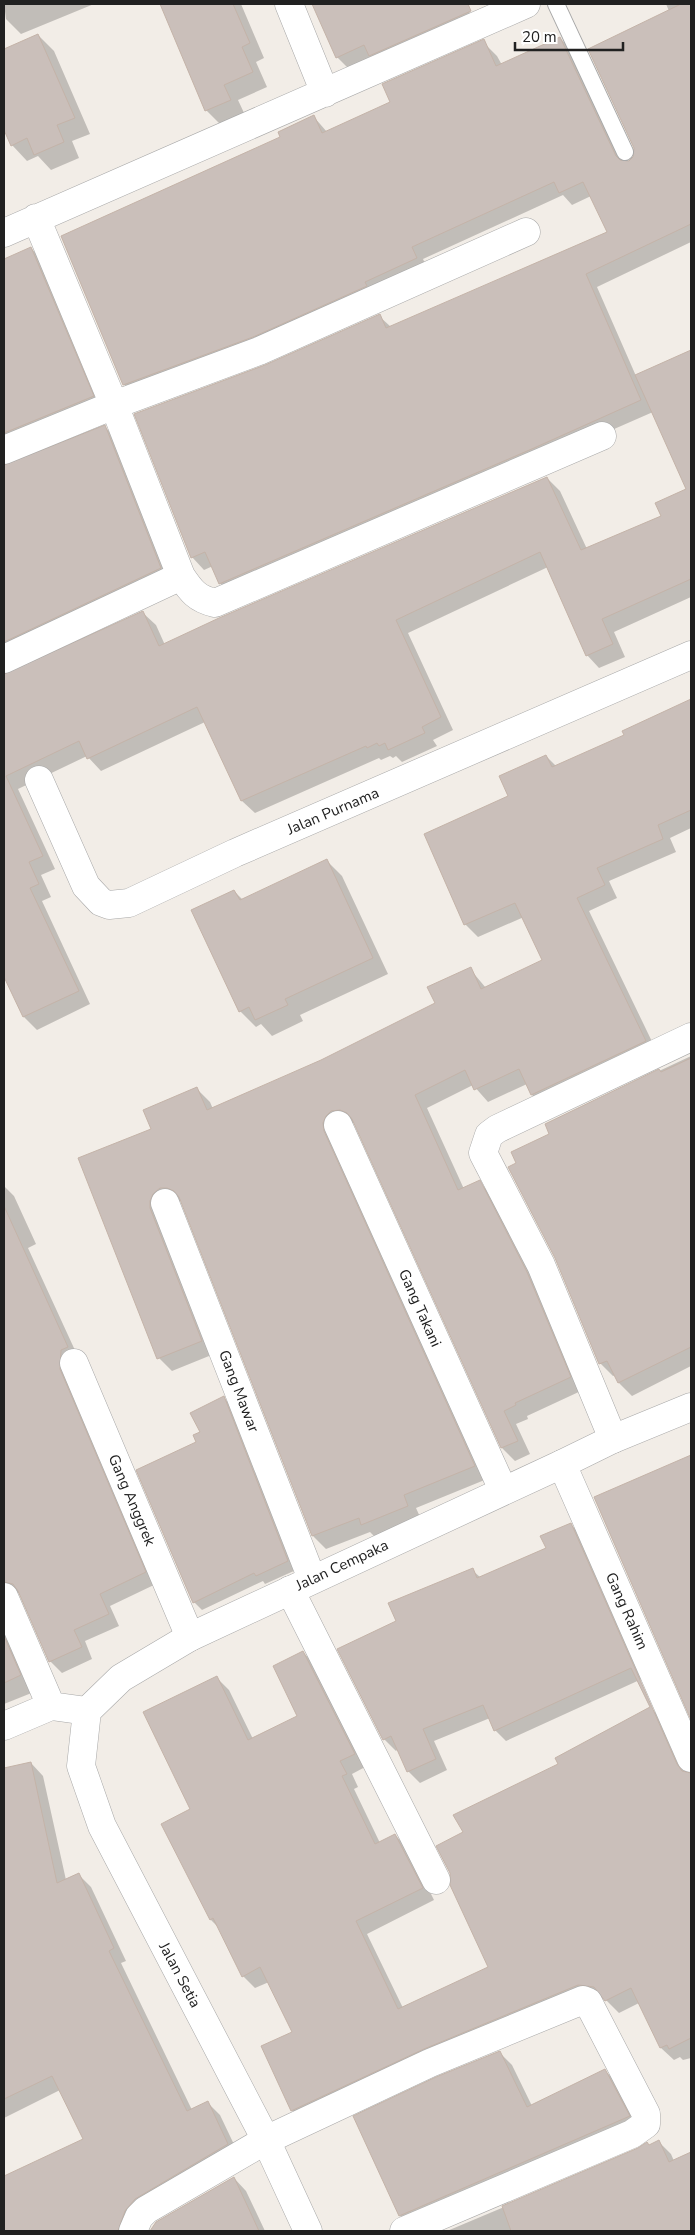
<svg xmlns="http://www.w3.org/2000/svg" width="695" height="2235" font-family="'Nunito Sans',sans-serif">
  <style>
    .shadow { fill: #0003 }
    .building { fill: #cabfba; stroke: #c4b3a8 }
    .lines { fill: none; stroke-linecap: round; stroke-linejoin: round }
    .service-casing { stroke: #a8a8a8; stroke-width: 18 }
    .minor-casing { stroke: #a8a8a8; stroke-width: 29 }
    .tertiary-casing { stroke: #a8a8a8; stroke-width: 29 }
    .service { stroke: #fff; stroke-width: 16 }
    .minor { stroke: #fff; stroke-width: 28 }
    .tertiary { stroke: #fff; stroke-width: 28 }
    .labels { text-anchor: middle; stroke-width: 5; stroke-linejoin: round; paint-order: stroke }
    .street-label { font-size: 15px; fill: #212121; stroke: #fff }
  </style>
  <rect width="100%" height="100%" fill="#f2ede7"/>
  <path class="shadow" d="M4,4h90l-73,30 -15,-15z
    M162,4h79l23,54 -8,4 11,25 -29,13 7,15 -24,10 -15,-15z
    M314,4h152l11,25 -125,43 -15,-15z
    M666,4h25v238l-94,45 39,89 55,-25v246l-77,35 11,25 -26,11 -12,-13 -39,-88 -140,66 45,97 -20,10 4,6 -35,16 -6,-6 -3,2 -3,-2 -9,4 -2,-2 -124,55 -13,-12 -37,-79 -104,49 -14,-15 -69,33 37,80 -14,6 10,22 -9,4 48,103 -53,26 -13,-13 -20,-42v-299l7,-2 132,-61 13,12 9,20 382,-167 13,13 27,58 75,-33 26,-26 -35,-78 -420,184 -13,-13 -7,-17 -9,4 -12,-13 74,-191 113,-50 12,11 217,-95 -17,-36 -19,9 -9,-10 -140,64 5,11 -292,127 -12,-13 158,-246 32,-21 13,15 64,-29 94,-59 12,12 5,9 58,-27 12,12 52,112h5l6,-4 34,-147z
    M38,35l16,16 36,83 -18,7 7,17 -28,12 -13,-14 -11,5 -15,-16 -8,-18v-77z
    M31,248l12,13 62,148 -101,45v-194z
    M105,427l13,13 55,141 -169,82v-197z
    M690,701l1,127 -21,10 6,14 -67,29 8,17 -28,13 69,143 -113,54 -13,-13 -5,-11 -39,18 -15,-17 -46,23 37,81 15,-7 13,13 47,91 44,104 -56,26 1,3 -12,5 14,30 -15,7 -13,-13 -146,-325 -12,1 143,355 -71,29 5,11 -46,18 -5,-5 -44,17 -13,-13 -131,-335h-10l42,153 -42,17 -13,-13 -79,-199 73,-29 44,-41 13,13 3,7 108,-48 115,-57 34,-35 16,19 58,-28 -20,-43 -46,20 -13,-13 -40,-89 85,-38 36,-41 10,10 70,-30z
    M326,860l16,16 46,98 -88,41 3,6 -31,15 -11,-12 -5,3 -16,-16 -6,-120 9,9z
    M691,1056v310l-59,30 -13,-13 -3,-8 -3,1 -13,-13 -82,-199 33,-30 -5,-10z
    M4,1186l10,10 22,48 -8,4 51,111 77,225 -46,22 9,20 -34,15 7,18 -30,14 -12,-12 -31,-68 -10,1 -5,5z
    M224,1398l8,8 64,164 -31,14 -2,-3 -61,29 -8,-8 4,-160 3,-10z
    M691,1456v205l-23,-48 -73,-115z
    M570,1524l12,11 62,143 -138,63 -11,-11 -5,-12 -56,23 13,29 -27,13 -12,-12 -10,-22 -2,2 -12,-12 14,-118 74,-51 8,7 67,-29z
    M4,1623l30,69 -30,12z
    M303,1652l12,13 52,101 -15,8 6,13 -4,2 26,54 15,-8 13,13 26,52 -67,34 36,74 86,-40 -25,-135 96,-69 91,-56 13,13 27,60v9l-21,9 21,44v215l-8,2 -3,-3 -6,3 -13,-12 -22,-45 -20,10 -14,-14 -14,-2 -287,126 -12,-13 2,-77 -25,-51 -14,6 -12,-12 -23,-47 -9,-9 -48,-96 29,-14 25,-132 12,12 24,49 46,-22z
    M31,1763l12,13 23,104 12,-6 13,13 35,74 -5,2 71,147 15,-8 13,13 20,42 -107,74h-129v-54l80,-37 -24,-50 -56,28v-349z
    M500,2053l12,12 20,41 73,-35 13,12 23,46 -229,99 -12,-12z
    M659,2142l12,12 3,7 17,-7v77h-244z
    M234,2178l12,13 19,40h-114l6,-8z"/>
  <path class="building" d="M160,4h73l17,39 -8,4 11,25 -29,13 7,15 -26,11z
    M312,4h156l3,7 -102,45 -5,-11 -28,13z
    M681,4h10v220l-105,50 55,126 -107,48 -315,136 -14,-32 -14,6 -57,-144 131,-49 115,-51 6,14 221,-96 -24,-50 -24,11 -5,-11 -142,65 5,11 -52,24 2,4 -114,51 -130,48 -62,-149 219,-99 -2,-5 36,-17 8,18 68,-31 -8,-18 102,-45 12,27 64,-29 56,119 4,4 9,1 4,-4 1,-9 -46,-99z
    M38,34l37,84 -18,7 7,17 -30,13 -7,-17 -16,8 -7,-16v-81z
    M31,247l63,149 -90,37v-174z
    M691,350v229l-89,40 11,25 -27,12 -46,-104 -144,68 45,97 -19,10 3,6 -37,17 -3,-7 -6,3 -2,-3 -10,5 -1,-2 -125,55 -44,-94 -110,52 -8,-18 -73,35 37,80 -14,6 10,22 -9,4 49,103 -56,26 -19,-40v-303l139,-63 16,35 60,-28 328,-141 34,73 80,-34 -6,-13 31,-14 -51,-114z
    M105,425l56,143 -157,74v-177z
    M691,699v111l-33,15 5,14 -66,29 8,17 -28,13 69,143 -115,54 -12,-26 -45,21 -9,-20 -50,25 43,95 22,-10 47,92 44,105 -56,26 1,2 -12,6 14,30 -17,7 -149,-329 -5,-6 -7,-3 -9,1 -5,5 -3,7 1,8 151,335 -71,29 4,11 -47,19 -2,-7 -47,18 -133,-339 -5,-6 -7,-3h-7l-7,6 -3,7v7l52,133 -45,18 -79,-201 73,-29 -8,-19 54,-23 10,23 114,-50 114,-57 -8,-16 44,-20 10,22 61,-29 -27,-57 -51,22 -40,-91 84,-38 -9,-20 47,-21 6,12 72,-32 -2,-4z
    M327,859l46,99 -88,41 3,6 -33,15 -6,-13 -10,5 -48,-102 43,-20 6,10z
    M691,1058v289l-73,36 -11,-22 -8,3 -44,-106 -47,-91 8,-4 -5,-11 38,-18 -4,-10 114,-55 2,3z
    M4,1206l64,141 -7,3 -1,19 86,203 -46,22 9,20 -35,16 8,17 -33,15 -31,-71 -5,-7 -9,-2z
    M224,1396l64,165 -32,15 -2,-3 -61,30 -57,-133 60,-28 -3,-7 7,-3 -10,-19z
    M691,1455v265l-97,-223z
    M571,1523l106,241 5,7 9,2v265l-22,11 -2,-4 -7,3 -29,-60 -26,13 -11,-14 -16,-2 -154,64 -133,62 -30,-65 31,-14 -32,-65 -18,10 -29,-59 -3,2 -49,-96 29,-15 -47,-97 74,-36 31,64 49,-24 -24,-50 30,-15 52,103 -15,7 7,13 -5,2 33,68 20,-10 28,54 -67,33 42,88 90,-42 -38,-82v-12l-14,-27 27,-14 -10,-17 105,-51 -3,-6 95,-51 -19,-39 -137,63 -11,-26 -60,24 13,30 -29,13 -16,-36 -8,4 -46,-91 59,-28 -8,-18 85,-35 4,10 69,-30 -6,-12z
    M4,1636l17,39 -17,8z
    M31,1762l26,121 22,-10 35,75 -5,3 78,160 21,-10 20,43 -93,55 -10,12 -7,20h-114v-55l79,-37 -31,-63 -48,23v-331z
    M500,2051l27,56 78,-38 25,47 -231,100 -46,-100 83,-39z
    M659,2140l10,22 22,-10v79h-180l-9,-25 136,-58 9,-6 2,3z
    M234,2177l25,54h-109l6,-9z"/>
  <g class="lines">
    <defs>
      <path id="service" d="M556,4l69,148"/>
      <path id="minor" d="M289,4l36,89
        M36,218l78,187 67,171c10,15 16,23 34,27l387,-167
        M4,233l522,-229
        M4,450l110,-45 145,-54 267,-119
        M4,659l177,-83
        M39,780l47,106 15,16 8,3 20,-2 106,-50 456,-198
        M338,1125l165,365
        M165,1203l147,376
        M74,1363l116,274
        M613,1439l-72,-174 -58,-112 6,-18 8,-6 194,-92
        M562,1464l129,294
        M290,1590l146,290
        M4,1597l47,109
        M4,1726l47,-20 36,5
        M133,2231l6,-14 7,-7 120,-70 164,-77 153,-63 5,2 58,112v10l-14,10 -228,97"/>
      <path id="tertiary" d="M308,2231l-42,-91 -164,-314 -21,-60 6,-55 34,-33 69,-41 372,-173 51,-25 78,-32"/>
    </defs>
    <use href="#service" class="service-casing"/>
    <use href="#minor" class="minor-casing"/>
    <use href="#tertiary" class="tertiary-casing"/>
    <use href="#service" class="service"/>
    <use href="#minor" class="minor"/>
    <use href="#tertiary" class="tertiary"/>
  </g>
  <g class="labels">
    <g class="street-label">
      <text transform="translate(333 811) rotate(-23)" y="5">Jalan Purnama</text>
      <text transform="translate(420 1308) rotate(66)" y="5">Gang Takani</text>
      <text transform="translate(239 1391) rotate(69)" y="5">Gang Mawar</text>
      <text transform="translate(132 1500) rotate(67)" y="5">Gang Anggrek</text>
      <text transform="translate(342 1565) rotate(-25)" y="5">Jalan Cempaka</text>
      <text transform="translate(627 1611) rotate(66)" y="5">Gang Rahim</text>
      <text transform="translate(180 1975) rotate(62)" y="5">Jalan Setia</text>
    </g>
  </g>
  <rect width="695" height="2235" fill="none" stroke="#212121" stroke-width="10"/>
  <path d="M515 42v8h108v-8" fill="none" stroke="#212121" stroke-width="2.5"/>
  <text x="522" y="42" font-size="15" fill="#212121" stroke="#ffffff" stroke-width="4" paint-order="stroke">20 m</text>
</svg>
